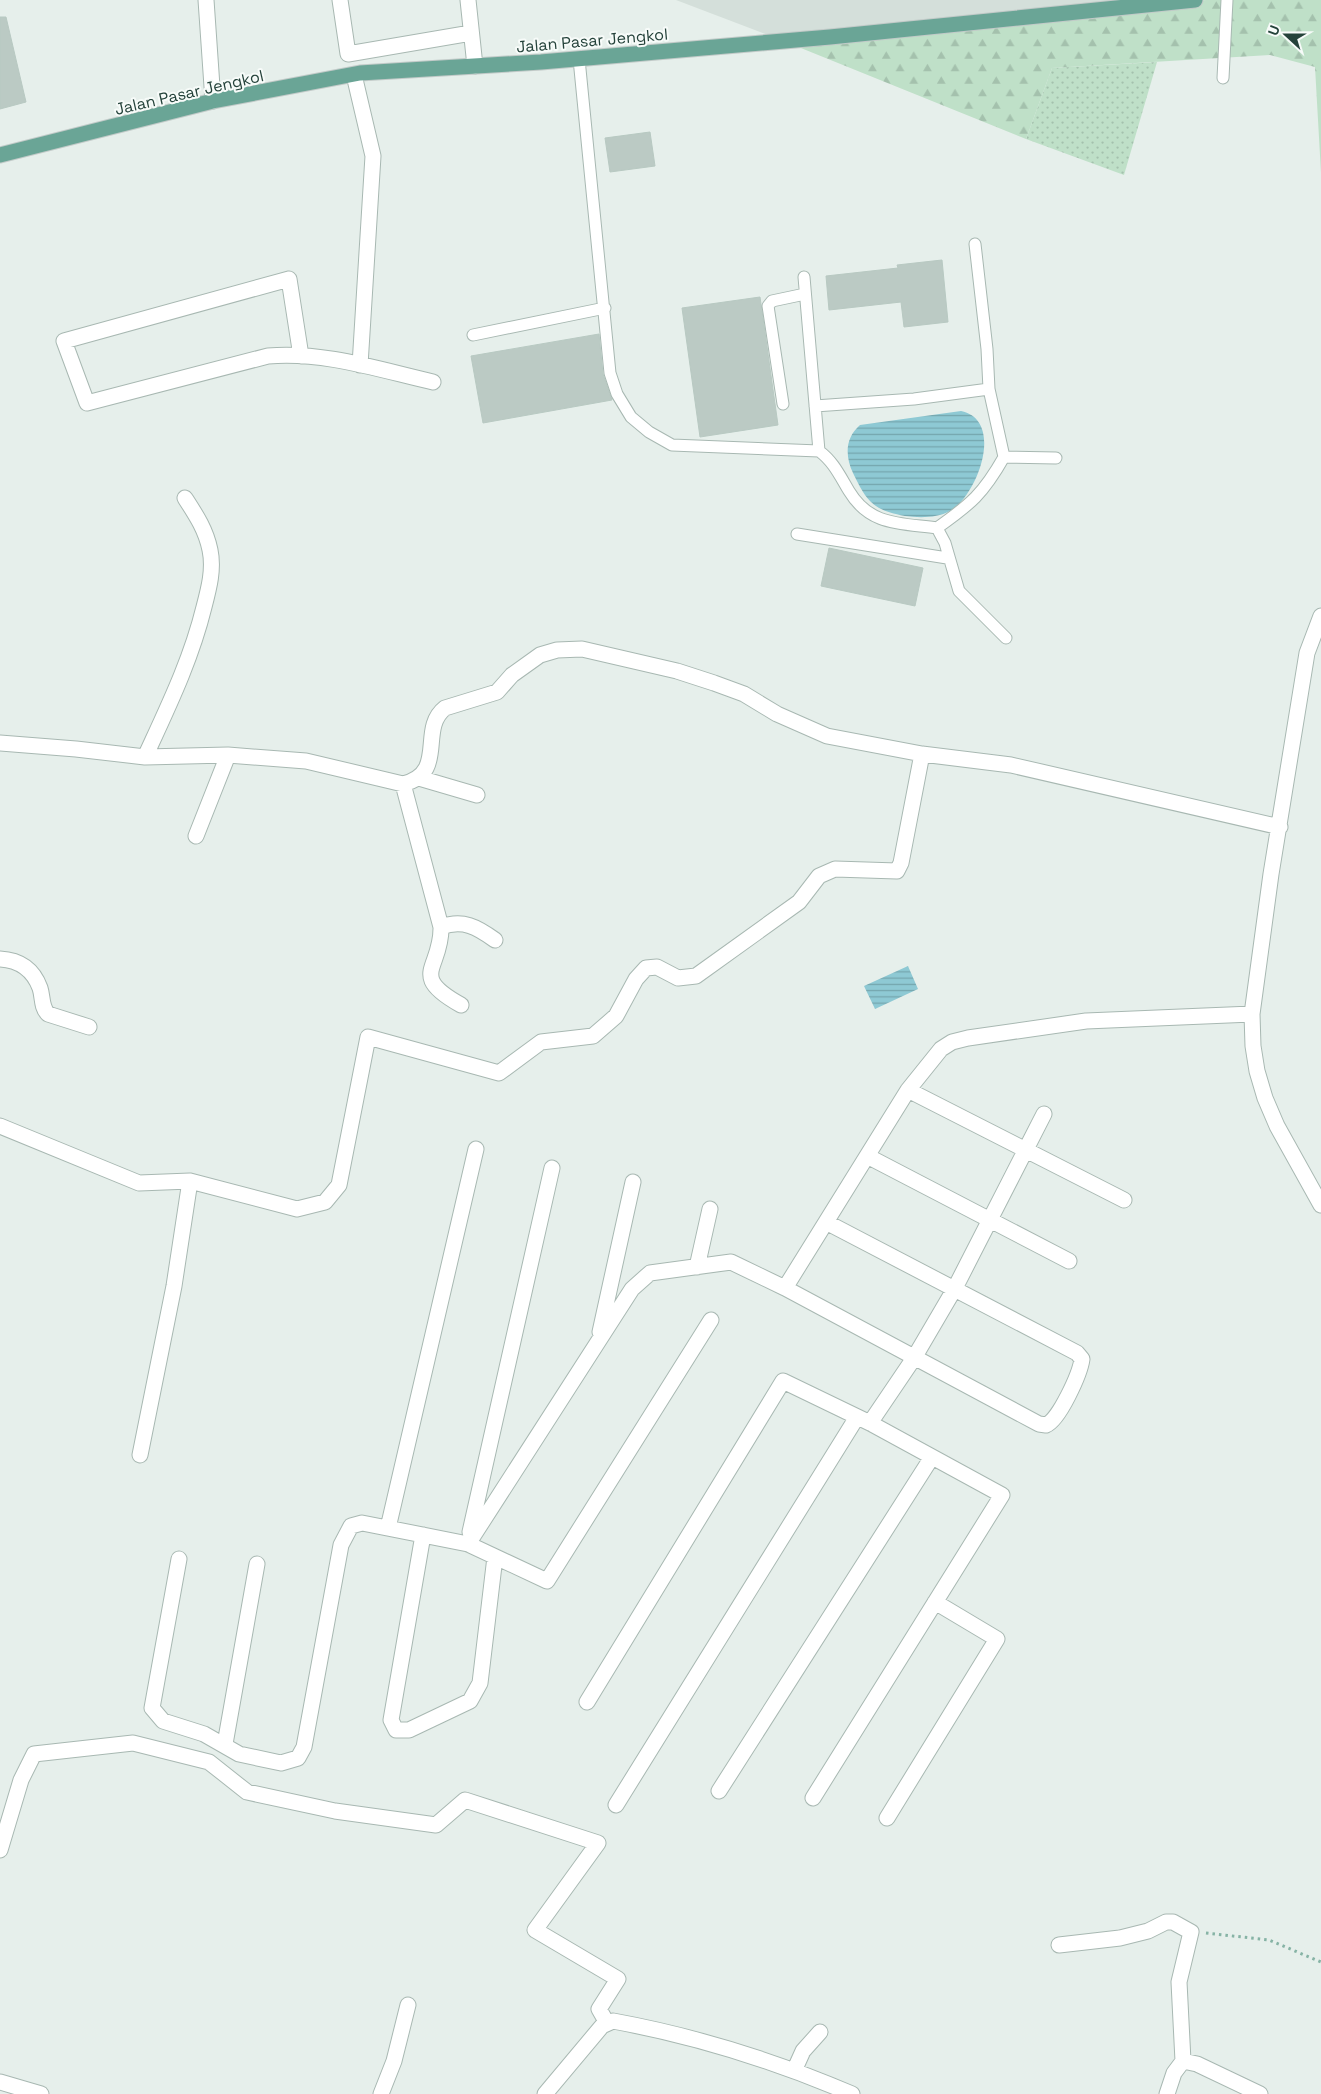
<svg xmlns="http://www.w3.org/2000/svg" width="1321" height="2094" font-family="'Space Grotesk',sans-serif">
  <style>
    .built { fill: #d4dfda }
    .grass { fill: url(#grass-dots) }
    .forest { fill: url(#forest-firs) }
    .water { fill: url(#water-rules) }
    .building { fill: #bbcac4; stroke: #b8c9c2 }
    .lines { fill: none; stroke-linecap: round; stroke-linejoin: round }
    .service-casing { stroke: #a8b8b2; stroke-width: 13 }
    .minor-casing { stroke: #a8b8b2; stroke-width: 17 }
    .primary-casing { stroke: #c2cac8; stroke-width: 17 }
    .path { stroke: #86b3a5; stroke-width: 3; stroke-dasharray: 2.5 4; stroke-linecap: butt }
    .service { stroke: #fff; stroke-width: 11 }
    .minor { stroke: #fff; stroke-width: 15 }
    .primary { stroke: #6aa596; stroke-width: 15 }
    .labels { text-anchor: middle; stroke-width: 4; stroke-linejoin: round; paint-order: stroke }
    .street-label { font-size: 16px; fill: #24423a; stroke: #f7fbf9 }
  </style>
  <defs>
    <pattern id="grass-dots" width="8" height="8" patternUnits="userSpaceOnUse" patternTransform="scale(1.25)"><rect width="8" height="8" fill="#bfe0c8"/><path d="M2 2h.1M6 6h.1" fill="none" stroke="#a4c1ad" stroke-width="1.8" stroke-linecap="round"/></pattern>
    <pattern id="forest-firs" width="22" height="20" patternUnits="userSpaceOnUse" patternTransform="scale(1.25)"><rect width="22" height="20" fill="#bfe0c8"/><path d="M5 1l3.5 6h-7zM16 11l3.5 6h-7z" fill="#a4c1ad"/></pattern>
    <pattern id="water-rules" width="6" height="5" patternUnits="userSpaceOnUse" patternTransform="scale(1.25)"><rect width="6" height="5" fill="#8ec9d4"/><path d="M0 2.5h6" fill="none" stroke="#74a5ad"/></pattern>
  </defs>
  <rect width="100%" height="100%" fill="#e6efeb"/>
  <path class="built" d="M676,0h530l-420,42z"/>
  <path class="grass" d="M1157,62l-33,113 -98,-36 26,-71z"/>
  <path class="forest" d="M1206,0h115v173l-6,-106 -45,-12 -218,13 -26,71 -240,-97z"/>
  <path class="water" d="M961,411c44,9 17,84 -11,100 -13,7 -30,7 -45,5 -32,-6 -38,-14 -52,-43 -8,-17 -8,-35 7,-48z
    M908,966l10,23 -43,20 -11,-23z"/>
  <path class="building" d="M0,17h6l20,85 -26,7z
    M650,132l5,34 -45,6 -5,-34z
    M942,260l6,62 -44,5 -3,-25 -72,8 -3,-34 72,-8 -1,-3z
    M760,297l18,128 -78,12 -18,-129z
    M599,334l4,40 9,26 -129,23 -12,-67z
    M829,548l94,20 -8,38 -94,-20z"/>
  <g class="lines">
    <defs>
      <path id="service" d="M579,59l31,314 7,21 14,23 18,15 23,13 147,6c14,10 21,25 30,40 21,35 51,32 88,37l8,15 14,48 47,47
        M1223,78l4,-78
        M804,277l15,174
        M473,335l132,-27
        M783,404l-15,-98 4,-5 33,-7
        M815,406l99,-7 75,-10 -2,-40 -12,-105
        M1004,457l52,1
        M937,528c34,-24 46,-34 67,-71l-15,-68
        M797,534l150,24"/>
      <path id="minor" d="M206,0l7,101
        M340,0l8,54 123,-21
        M468,0l7,66
        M354,75l19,81 -13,209
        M301,356l-12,-77 -225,62 23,62 181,-47c55,-5 112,14 165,26
        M1321,616l-14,37 -36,221 -19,140 1,32 4,25 8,27 12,28 44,79
        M0,743l76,6 69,8 83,-2 78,6 97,23c45,-11 15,-55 42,-76l52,-16 15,-17 28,-20 17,-5 25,-1 95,22 37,12 30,11 33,20 50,22 95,18 89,11 269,62
        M145,757c23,-50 46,-97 59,-150 5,-19 10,-38 6,-57 -4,-20 -14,-35 -25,-52
        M419,778l58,17
        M403,784l38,143c1,42 -34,48 20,78
        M196,836l32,-81
        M441,927c22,-8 36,0 54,13
        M0,959c19,1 33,10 40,29 3,9 1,19 8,26l41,13
        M908,1090l216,110
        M0,1126l139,57 51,-2 107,28 28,-7 14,-17 29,-148 131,36 42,-31 52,-6 23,-20 20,-37 10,-11 11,-1 21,11 18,-2 103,-74 20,-26 16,-7 62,2 4,-8 21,-109
        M869,1157l200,104
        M697,1267l13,-58
        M785,1288l123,-198 33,-41 11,-7 16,-4 118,-17 166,-7
        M600,1332l33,-150
        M870,1423l44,-65 41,-70 89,-174
        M140,1455l34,-169 16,-105
        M388,1528l88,-379
        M470,1532l82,-364
        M423,1535l-32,185 5,10h13l61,-29 10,-18 15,-126
        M468,1544l164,-255 18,-16 81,-11 54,26 254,136 7,1c13,-5 34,-51 36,-66l-5,-6 -251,-131
        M179,1559l-27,149 11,13 41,13 35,20 42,9 17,-5 6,-11 37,-202 10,-19 11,-3 106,21 79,37 164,-261
        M587,1702l196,-321 87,42 132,72 -189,303
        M225,1744l32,-180
        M719,1791l213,-334
        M616,1805l241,-388
        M887,1818l110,-179 -62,-37
        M0,1850l21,-70 13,-26 99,-11 76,19 38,30 88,19 101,14 29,-25 133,43 -63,87 83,49 -19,30 8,14
        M1059,1945l61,-7 28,-7 18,-9h7l18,10 -12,50 4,79 -9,12 -7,21
        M1183,2061l14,3 63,30
        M794,2071l9,-20 17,-19
        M0,2082l41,12
        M381,2094l13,-33 14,-56
        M545,2094l57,-68 11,-5c82,15 162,40 239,73"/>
      <path id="primary" d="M0,155l213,-54 147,-28 181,-11 289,-25 365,-37"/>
    </defs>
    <use href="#service" class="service-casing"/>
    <use href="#minor" class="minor-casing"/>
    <use href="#primary" class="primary-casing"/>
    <path class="path" d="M1206,1933l63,7 52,22"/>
    <use href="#service" class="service"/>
    <use href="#minor" class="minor"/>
    <use href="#primary" class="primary"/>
  </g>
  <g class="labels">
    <g class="street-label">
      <text transform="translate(592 40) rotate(-5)" y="6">Jalan Pasar Jengkol</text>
      <text transform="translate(189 92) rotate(-13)" y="6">Jalan Pasar Jengkol</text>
    </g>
  </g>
  <g transform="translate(1286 35) rotate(291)" stroke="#f7fbf9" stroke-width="4" paint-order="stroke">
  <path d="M0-4L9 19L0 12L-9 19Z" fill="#24423a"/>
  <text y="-8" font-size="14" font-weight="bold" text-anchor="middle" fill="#24423a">U</text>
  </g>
</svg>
